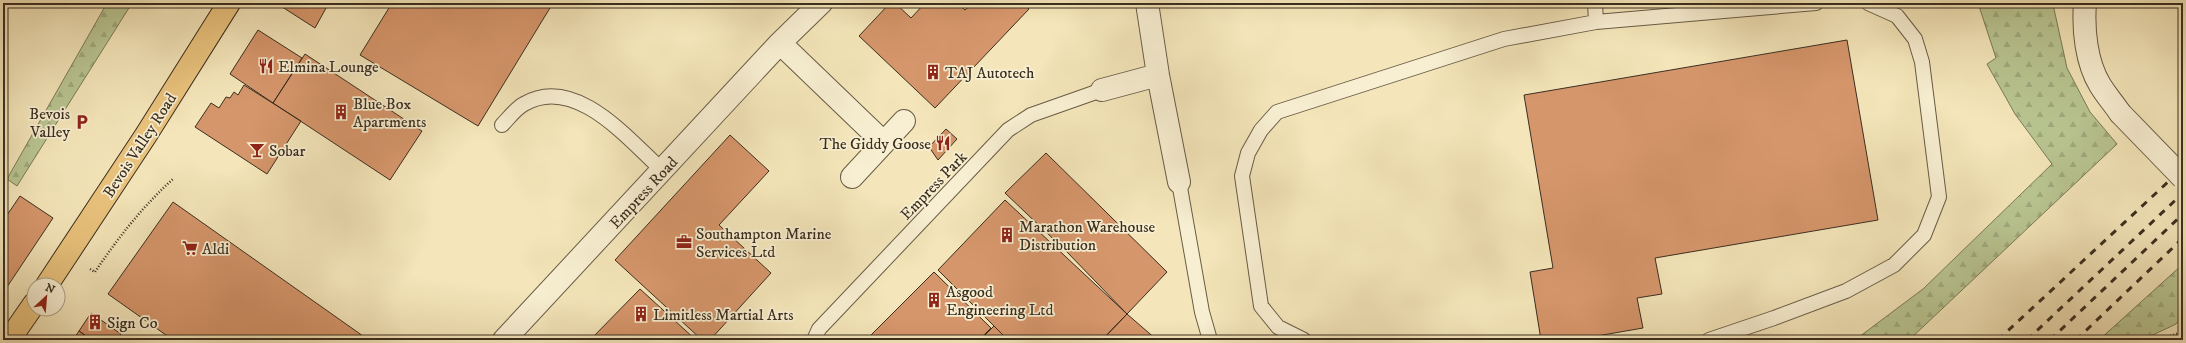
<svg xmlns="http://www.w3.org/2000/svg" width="2186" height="343" font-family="'IM FELL DW Pica',serif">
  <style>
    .forest { fill: url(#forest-firs); stroke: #7a7a59 }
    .building { fill: #d6966b; stroke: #3a2e20 }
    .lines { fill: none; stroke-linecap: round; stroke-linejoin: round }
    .service-casing { stroke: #685c46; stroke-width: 16 }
    .minor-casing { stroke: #685c46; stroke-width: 24 }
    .primary-casing { stroke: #3a2e20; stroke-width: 24 }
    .path { stroke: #3a2e20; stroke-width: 2.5; stroke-dasharray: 1 2; stroke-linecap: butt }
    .service { stroke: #f8efd2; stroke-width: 14 }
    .minor { stroke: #f8efd2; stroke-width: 22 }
    .primary { stroke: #eac37d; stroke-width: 22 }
    .rail { stroke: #3a2e20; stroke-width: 3; stroke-dasharray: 7 7; stroke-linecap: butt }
    .minor-bridge-casing { stroke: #685c46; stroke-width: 24; stroke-linecap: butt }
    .minor-bridge { stroke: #f8efd2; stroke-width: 22 }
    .labels { text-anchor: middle; stroke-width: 3.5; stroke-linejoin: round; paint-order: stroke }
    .poi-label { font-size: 16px; fill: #3a2e20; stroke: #f8efd2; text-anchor: start }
    .street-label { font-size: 16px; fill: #3a2e20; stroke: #f8efd2 }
  </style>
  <defs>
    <pattern id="forest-firs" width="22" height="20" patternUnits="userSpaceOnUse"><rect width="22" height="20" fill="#b9c692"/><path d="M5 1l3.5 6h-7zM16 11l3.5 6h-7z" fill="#a0aa7e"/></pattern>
  </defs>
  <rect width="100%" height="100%" fill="#f4e6ba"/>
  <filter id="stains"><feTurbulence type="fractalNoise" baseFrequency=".005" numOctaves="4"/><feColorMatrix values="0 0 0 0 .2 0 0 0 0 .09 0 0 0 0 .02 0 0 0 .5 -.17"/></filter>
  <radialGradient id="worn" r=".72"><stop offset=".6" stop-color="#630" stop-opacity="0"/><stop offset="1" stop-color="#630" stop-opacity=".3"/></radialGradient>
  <path class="forest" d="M107,3h25l-115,183 -10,-7z
    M1978,3h77l-1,6 13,59 23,44 27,32 -208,196h-54l68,-51 129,-125 -37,-50 -28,-50 9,-6z
    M2183,264v52l-7,8 -34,16h-43z"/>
  <path class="building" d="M276,3h42l8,5 -11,20z
    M392,3h161l-75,123 -118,-71z
    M890,3h5l16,15 14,-15h32l8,7 8,-7h49l7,6 -94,99 -76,-72z
    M258,30l44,28 -29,45 -43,-29z
    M1847,40l31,180 -223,38 7,36 -25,4 6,30 -69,12h-33l-11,-68 23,-4 -29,-173z
    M305,54l117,77 -32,49 -117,-77z
    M244,85l57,36 -34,53 -72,-47 16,-24 8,5 7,-11 4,1 4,-6 4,3z
    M946,129l11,10 -19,21 -9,-13z
    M730,135l39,36 -50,54 52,48 -61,67h-8l-87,-80z
    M1046,153l121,119 -40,42 -60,-62 -62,-59z
    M20,196l33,22 -50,75v-72z
    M1005,200l122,114 -25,26h-94l-70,-70z
    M173,202l190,134 -3,4h-187l-65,-46z
    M934,272l57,56 -12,12h-113z
    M640,289l56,51h-106z
    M91,313l30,21 -4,6h-25l-13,-9z
    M1127,314l30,26h-55z
    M994,326l14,14h-28z
    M79,331l13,9h-19z"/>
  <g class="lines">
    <defs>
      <path id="service" d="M1595,3l1,19
        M502,125c6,-6 14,-17 22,-21 51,-30 104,35 138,66
        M1179,182l23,130 8,28
        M814,340l5,-11 189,-199 23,-15 71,-25
        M1304,340l-26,-13 -17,-21 -19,-130 6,-23 13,-23 16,-18 227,-73 92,-17 220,-19
        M1709,340l65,-22 72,-27 48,-26 30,-30 15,-38 -17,-135 -7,-23 -18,-23 -29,-13"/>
      <path id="minor" d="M1147,3l11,72 21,107
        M2085,3c-2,26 1,59 15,82 6,10 14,19 20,28
        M780,43l103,99
        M1102,90l56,-15
        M852,177l52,-56
        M504,340l276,-297 41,-40"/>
      <path id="primary" d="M47,285l99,-150 83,-132
        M9,340l25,-36"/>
    </defs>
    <use href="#service" class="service-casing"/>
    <use href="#minor" class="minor-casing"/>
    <use href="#primary" class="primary-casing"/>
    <path class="path" d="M90,269l5,3c23,-34 47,-65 78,-93
      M2156,340l27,-8"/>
    <use href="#service" class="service"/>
    <use href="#minor" class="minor"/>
    <use href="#primary" class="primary"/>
    <path class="rail" d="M1998,340l185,-172
      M2027,340l156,-147
      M2050,340l133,-126
      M2076,340l107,-102"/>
    <defs>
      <path id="minor-bridge" d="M2120,113l63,65"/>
    </defs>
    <use href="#minor-bridge" class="minor-bridge-casing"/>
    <use href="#minor-bridge" class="minor-bridge"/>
  </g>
  <defs>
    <symbol id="restaurant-bare" viewBox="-9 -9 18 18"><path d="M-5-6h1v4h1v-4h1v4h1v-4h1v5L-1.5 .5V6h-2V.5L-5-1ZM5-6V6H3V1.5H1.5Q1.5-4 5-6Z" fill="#8f2418" stroke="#f8efd2" stroke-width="2.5" paint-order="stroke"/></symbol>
    <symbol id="building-bare" viewBox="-9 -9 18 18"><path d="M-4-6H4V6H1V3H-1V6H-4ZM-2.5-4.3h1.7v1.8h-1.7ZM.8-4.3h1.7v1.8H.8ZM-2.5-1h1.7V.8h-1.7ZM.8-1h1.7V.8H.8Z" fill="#8f2418" stroke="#f8efd2" stroke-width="2.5" paint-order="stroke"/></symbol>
    <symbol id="parking-bare" viewBox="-9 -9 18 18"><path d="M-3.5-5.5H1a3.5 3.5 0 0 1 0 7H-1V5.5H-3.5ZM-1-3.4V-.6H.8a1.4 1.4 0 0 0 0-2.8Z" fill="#8f2418" stroke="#f8efd2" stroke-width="2.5" paint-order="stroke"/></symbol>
    <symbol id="bar-bare" viewBox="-9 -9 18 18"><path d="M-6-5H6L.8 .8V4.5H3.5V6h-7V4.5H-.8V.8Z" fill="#8f2418" stroke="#f8efd2" stroke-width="2.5" paint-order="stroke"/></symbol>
    <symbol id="office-bare" viewBox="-9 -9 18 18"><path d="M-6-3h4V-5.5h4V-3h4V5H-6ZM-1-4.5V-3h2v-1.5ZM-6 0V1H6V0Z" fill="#8f2418" stroke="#f8efd2" stroke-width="2.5" paint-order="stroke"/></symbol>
    <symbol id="supermarket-bare" viewBox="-9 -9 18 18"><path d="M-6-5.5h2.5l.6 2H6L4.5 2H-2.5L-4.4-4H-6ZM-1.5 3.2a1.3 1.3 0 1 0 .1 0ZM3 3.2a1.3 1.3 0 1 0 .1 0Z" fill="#8f2418" stroke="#f8efd2" stroke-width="2.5" paint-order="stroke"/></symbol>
  </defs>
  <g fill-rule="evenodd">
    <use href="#restaurant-bare" x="255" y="55" width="22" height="22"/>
    <use href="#building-bare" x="922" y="61" width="22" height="22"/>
    <use href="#building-bare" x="330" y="101" width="22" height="22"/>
    <use href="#parking-bare" x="71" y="111" width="22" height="22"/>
    <use href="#restaurant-bare" x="932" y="132" width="22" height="22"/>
    <use href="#bar-bare" x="246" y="139" width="22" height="22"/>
    <use href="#building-bare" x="996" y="224" width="22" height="22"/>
    <use href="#office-bare" x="673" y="231" width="22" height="22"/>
    <use href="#supermarket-bare" x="179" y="237" width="22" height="22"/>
    <use href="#building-bare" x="923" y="289" width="22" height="22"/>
    <use href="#building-bare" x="630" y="303" width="22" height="22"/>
    <use href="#building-bare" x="84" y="311" width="22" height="22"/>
  </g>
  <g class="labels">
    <g class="poi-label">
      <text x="278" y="72">Elmina Lounge</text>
      <text x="945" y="78">TAJ Autotech</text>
      <text x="353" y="109">Blue Box<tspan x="353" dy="18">Apartments</tspan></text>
      <text x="70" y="119" text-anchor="end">Bevois<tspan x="70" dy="18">Valley</tspan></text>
      <text x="931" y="149" text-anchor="end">The Giddy Goose</text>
      <text x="269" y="156">Sobar</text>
      <text x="1019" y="232">Marathon Warehouse<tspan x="1019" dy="18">Distribution</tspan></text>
      <text x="696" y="239">Southampton Marine<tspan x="696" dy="18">Services Ltd</tspan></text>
      <text x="202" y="254">Aldi</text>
      <text x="946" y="297">Asgood<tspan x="946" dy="18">Engineering Ltd</tspan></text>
      <text x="653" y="320">Limitless Martial Arts</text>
      <text x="107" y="328">Sign Co</text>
    </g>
    <g class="street-label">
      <text transform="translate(139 145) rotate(-57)" y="6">Bevois Valley Road</text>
      <text transform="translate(933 185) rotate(-46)" y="6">Empress Park</text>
      <text transform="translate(643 192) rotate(-47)" y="6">Empress Road</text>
    </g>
  </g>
  <rect width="2186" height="343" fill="none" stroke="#f4e6ba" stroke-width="16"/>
  <rect x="4" y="4" width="2178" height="335" fill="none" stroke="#3a2e20" stroke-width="2"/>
  <rect x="8" y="8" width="2170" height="327" fill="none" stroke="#3a2e20"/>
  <g transform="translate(46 297) rotate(26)"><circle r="19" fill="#f8efd2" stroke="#aca28b"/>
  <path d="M0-3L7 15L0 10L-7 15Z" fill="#8f2418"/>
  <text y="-6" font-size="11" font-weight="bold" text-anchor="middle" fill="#3a2e20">N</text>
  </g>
  <rect width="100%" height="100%" filter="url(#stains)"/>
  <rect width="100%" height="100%" fill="url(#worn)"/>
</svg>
